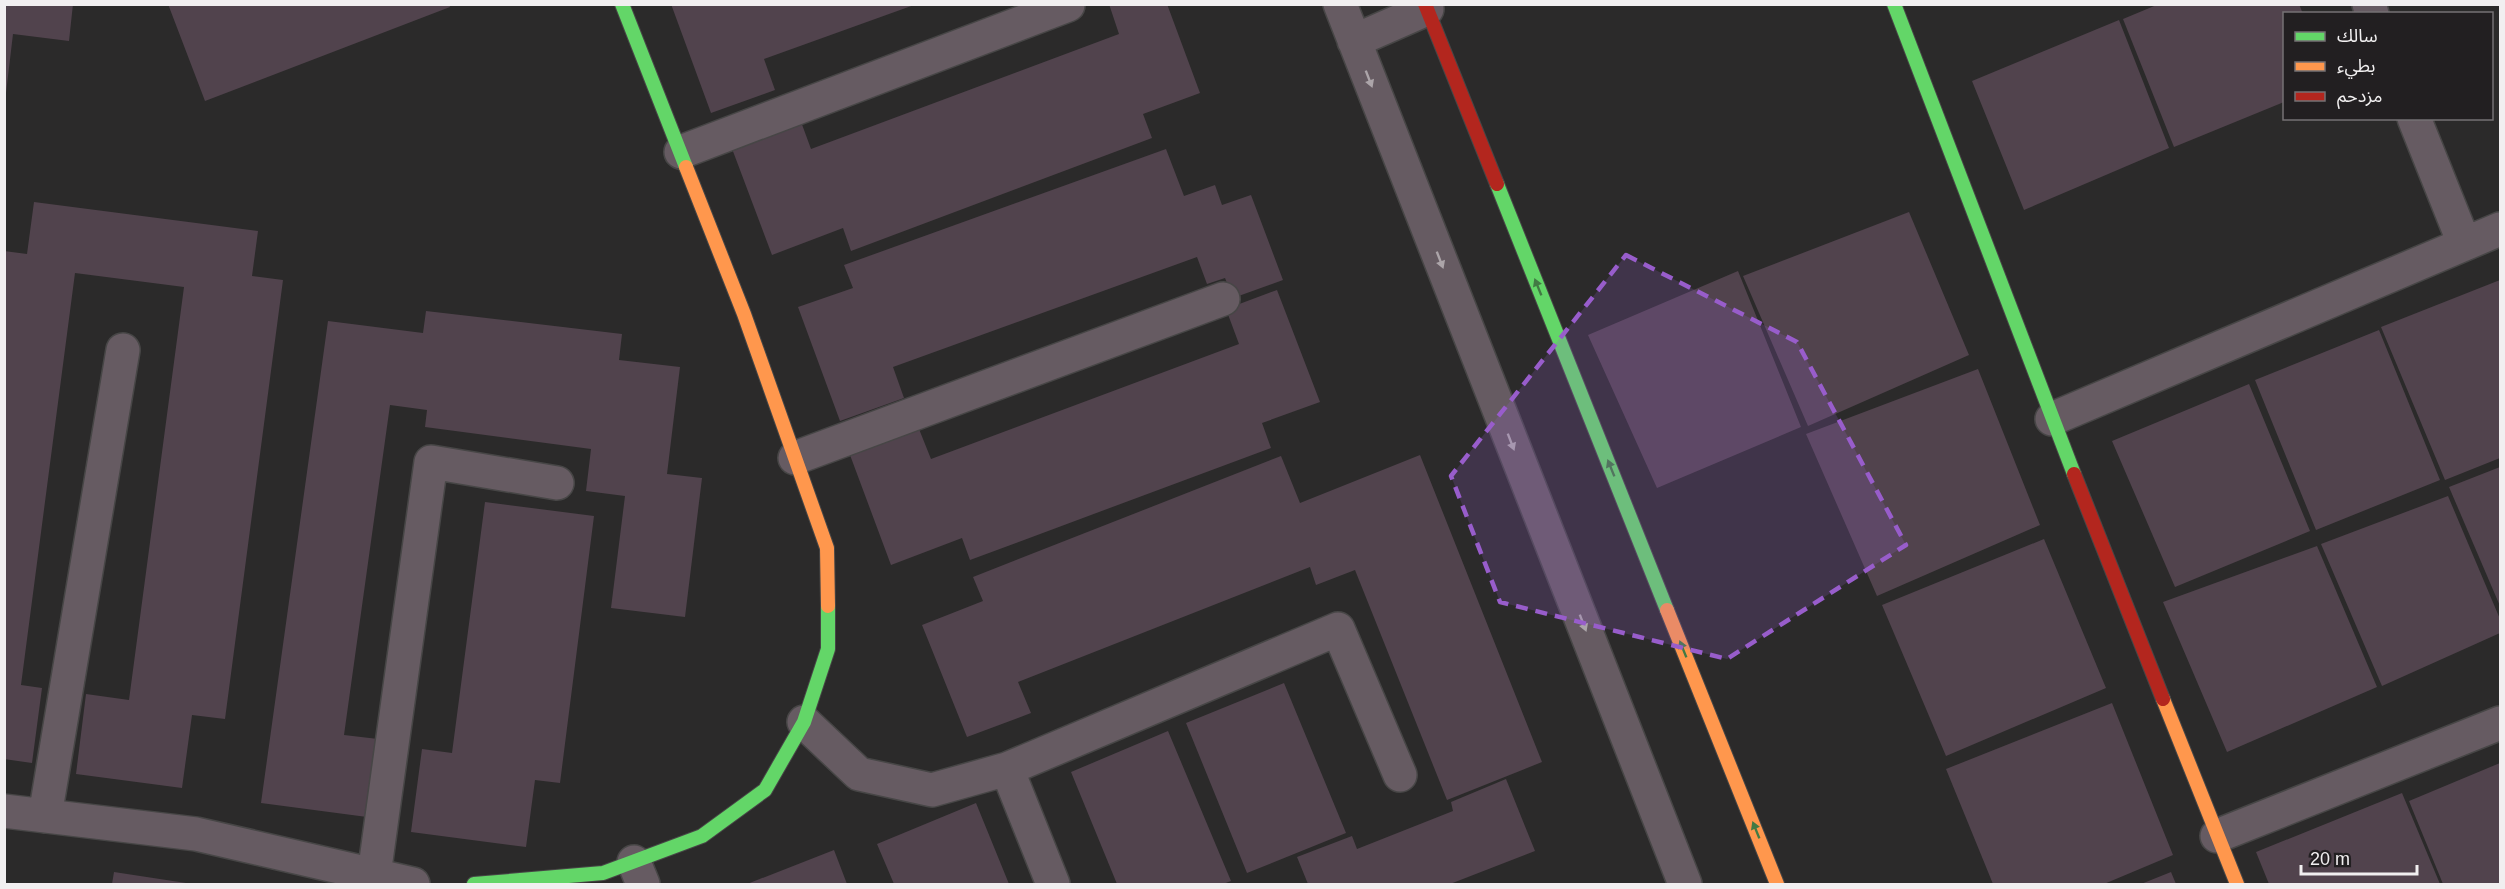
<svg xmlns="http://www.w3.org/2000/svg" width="2505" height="889" font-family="Arial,'Noto Sans Arabic',sans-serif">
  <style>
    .building { fill: #51434d }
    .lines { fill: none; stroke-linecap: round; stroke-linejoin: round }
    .street-casing { stroke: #474646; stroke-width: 36 }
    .fast-casing { stroke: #474646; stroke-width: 16 }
    .slow-casing { stroke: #474646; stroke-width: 16 }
    .jam-casing { stroke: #474646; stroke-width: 16 }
    .street { stroke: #665b62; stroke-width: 33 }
    .fast { stroke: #63d668; stroke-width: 14 }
    .slow { stroke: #ff974d; stroke-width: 14 }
    .jam { stroke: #b3261e; stroke-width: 14 }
    .oneway { fill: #aca5a9 }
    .oneway2 { fill: #427a44 }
    .marked { fill: #985dcb; fill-opacity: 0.2; stroke: #985dcb; stroke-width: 4.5; stroke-dasharray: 12 8; stroke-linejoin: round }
  </style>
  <rect width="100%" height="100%" fill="#2b2a2a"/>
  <path class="building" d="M4,4h69l-4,37 -56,-7 -7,59z
    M168,4h281l1,3 -245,94z
    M671,4h243v1l-150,54 11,31 -64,23z
    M1109,4h58l33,89 -57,21 9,24 -301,113 -8,-23 -71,27 -41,-109 69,-27 11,30 308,-115z
    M2159,4h140l4,10h-19v88l-110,45 -51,-128z
    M2119,20l50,128 -145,62 -52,-129z
    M1166,149l18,47 31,-11 7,20 29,-10 32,85 -50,18 -8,-20 -18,6 -10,-27 -304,110 11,31 -64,23 -42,-114 55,-19 -9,-23z
    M34,202l224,29 -6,45 31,4 -58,439 -33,-4 -10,73 -106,-14 10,-80 43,6 55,-413 -109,-14 -54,412 21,3 -10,75 -28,-4v-508l23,3z
    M1909,212l60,143 -161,71 -65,-150z
    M1738,271l63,156 -144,61 -69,-153z
    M2500,280v178l-55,22 -64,-153z
    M1277,290l43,112 -58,21 9,25 -301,112 -8,-22 -71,27 -41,-110 69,-26 12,30 308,-115 -13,-35z
    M426,311l196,23 -3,26 61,7 -13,107 35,4 -17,139 -74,-9 14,-112 -39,-5 5,-42 -166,-22 2,-17 -37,-5 -46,330 34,4 -11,78 -106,-14 67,-482 95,12z
    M2379,330l61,150 -124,50 -61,-150z
    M1978,369l62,156 -163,71 -71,-162z
    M2249,384l61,147 -135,56 -63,-146z
    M1420,455l122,307 -95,38 -92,-230 -39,15 -6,-18 -292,115 13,31 -64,24 -45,-112 61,-24 -10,-24 308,-121 19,47z
    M2500,467v139l-51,-119z
    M2448,496l52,123v14l-118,53 -61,-142z
    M485,502l109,14 -34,267 -25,-3 -9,67 -115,-15 11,-83 30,4z
    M2044,539l62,149 -160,68 -64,-151z
    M2317,546l60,141 -150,65 -64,-150z
    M1284,683l62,150 -99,40 -61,-150z
    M2112,703l61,152 -69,29h-111l-47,-115z
    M1168,731l63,150 -8,3h-106l-46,-112z
    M2500,763v121h-57l-34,-83z
    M1506,779l29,72 -85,33h-142l-11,-27 55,-21 5,13 96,-38 -2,-9z
    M2402,793l38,91h-171l-13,-32z
    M976,803l33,81h-115l-17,-40z
    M834,850l13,34h-100z
    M114,872l72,11v1h-74z
    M2171,872l5,12h-35z"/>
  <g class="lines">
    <defs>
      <path id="street" d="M1340,4l345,880
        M2369,4l3,10
        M1354,41l73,-32
        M2414,118l50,125
        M681,152l387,-147
        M2052,419l448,-190
        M795,458l428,-159
        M804,722l55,52 73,16 75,-21
        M4,811l192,23 217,50
        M45,816l78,-466
        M2217,836l283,-113
        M634,862l9,22
        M374,875l57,-413 126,21
        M1053,884l-46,-115 331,-140 62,146"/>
      <path id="fast" d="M622,4l64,163
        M1894,4l180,470
        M1497,184l170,426
        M474,884l129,-11 99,-37 63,-46 39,-68 24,-73v-43"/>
      <path id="slow" d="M686,167l58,147 83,234 1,58
        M1667,610l110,274
        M2163,699l74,185"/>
      <path id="jam" d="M1425,4l72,180
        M2074,474l89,225"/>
    </defs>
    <use href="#street" class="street-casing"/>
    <use href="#fast" class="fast-casing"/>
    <use href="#slow" class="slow-casing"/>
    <use href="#jam" class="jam-casing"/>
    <use href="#street" class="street"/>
    <use href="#fast" class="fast"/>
    <use href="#slow" class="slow"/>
    <use href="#jam" class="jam"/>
  </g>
  <defs><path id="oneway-solid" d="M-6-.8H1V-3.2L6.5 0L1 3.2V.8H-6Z" transform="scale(1.5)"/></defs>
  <g class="oneway">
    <use href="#oneway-solid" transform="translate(1369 79) rotate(69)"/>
    <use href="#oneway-solid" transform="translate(1440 260) rotate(69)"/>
    <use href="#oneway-solid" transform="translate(1511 442) rotate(69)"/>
    <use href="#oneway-solid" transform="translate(1583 623) rotate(69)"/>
  </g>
  <g class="oneway2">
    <use href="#oneway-solid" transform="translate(1538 287) rotate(-112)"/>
    <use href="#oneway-solid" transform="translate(1611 468) rotate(-112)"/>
    <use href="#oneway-solid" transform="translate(1683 649) rotate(-112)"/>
    <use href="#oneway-solid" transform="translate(1756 830) rotate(-112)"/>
  </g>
  <path class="marked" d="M1626,255l171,87 109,203 -179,114 -227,-57 -49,-126z"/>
  <rect width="2505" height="889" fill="none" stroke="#f1eff0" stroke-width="12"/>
  <rect x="2283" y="12" width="210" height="108" fill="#221f21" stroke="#757274" stroke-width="1.5"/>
  <rect x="2295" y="32" width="30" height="9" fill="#63d668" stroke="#757274" stroke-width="1.5"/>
  <text x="2337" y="42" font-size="18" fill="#f1eff0">سالك</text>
  <rect x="2295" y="62" width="30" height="9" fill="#ff974d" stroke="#757274" stroke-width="1.5"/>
  <text x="2337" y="72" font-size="18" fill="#f1eff0">بطيء</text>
  <rect x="2295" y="92" width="30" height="9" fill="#b3261e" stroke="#757274" stroke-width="1.5"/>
  <text x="2337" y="102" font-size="18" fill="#f1eff0">مزدحم</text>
  <path d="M2301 865v9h116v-9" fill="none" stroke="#f1eff0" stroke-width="3"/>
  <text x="2310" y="865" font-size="18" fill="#f1eff0" stroke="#221f21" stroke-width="4.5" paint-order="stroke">20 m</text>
</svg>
